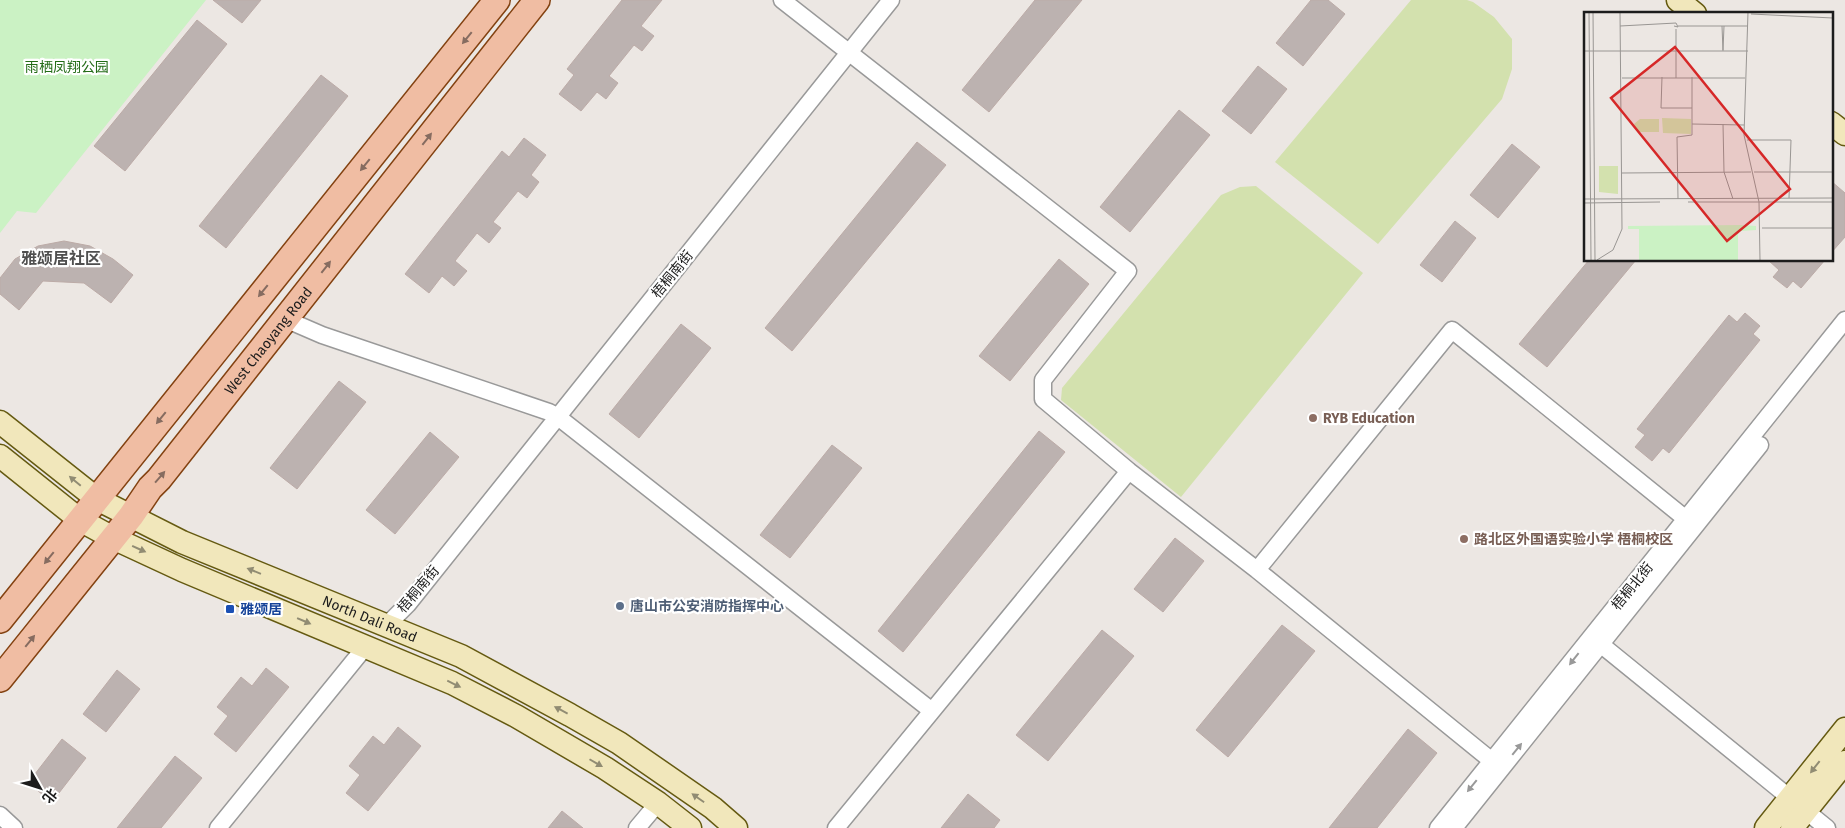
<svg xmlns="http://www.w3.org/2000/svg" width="1845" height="828" font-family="'Fira Sans','Noto Sans SC',sans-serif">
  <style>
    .grass { fill: #d3e1ae }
    .park { fill: #cbf2c4 }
    .building { fill: #bcb2b0; stroke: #bcaba7 }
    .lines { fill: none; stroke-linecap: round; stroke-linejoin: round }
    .street-casing { stroke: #999; stroke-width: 19 }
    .secondary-casing { stroke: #655a11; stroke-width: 25 }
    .primary-casing { stroke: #834211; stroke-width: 28 }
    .street { stroke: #fff; stroke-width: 16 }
    .secondary { stroke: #f1e7bb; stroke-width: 22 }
    .primary { stroke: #f0bda3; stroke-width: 25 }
    .oneway { fill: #866c60 }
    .oneway2 { fill: #918c73 }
    .oneway3 { fill: #999 }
    .education-dot { fill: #8d6e63; stroke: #fff; stroke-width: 2 }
    .service-dot { fill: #5c6f8a; stroke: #fff; stroke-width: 2 }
    .transit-dot { fill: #1a4fb4; stroke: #fff; stroke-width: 2 }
    .labels { text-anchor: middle; stroke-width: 4.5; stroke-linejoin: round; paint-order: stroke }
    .park-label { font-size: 14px; fill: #246c18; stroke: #fff }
    .street-label { font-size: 14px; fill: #1c1c1c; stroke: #fff }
    .education-label { font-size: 14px; font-weight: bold; fill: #785e54; stroke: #fff; text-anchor: start }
    .service-label { font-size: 14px; font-weight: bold; fill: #4e5e75; stroke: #fff; text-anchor: start }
    .transit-label { font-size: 14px; font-weight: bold; fill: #164399; stroke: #fff; text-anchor: start }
    .quarter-label { font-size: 16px; font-weight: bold; fill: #4f4f4f; stroke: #fff }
    .inset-road { fill: none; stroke: #999693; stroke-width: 1 }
    .view { fill: #d62828; fill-opacity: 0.15; stroke: #d62828; stroke-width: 2.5 }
    .inset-edge { fill: none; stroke: #1c1c1c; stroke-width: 2.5 }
  </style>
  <rect width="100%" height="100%" fill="#ece7e3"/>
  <path class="grass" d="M1411,0h56l6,2 21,15 18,22v30l-10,30 -124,145 -103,-82z
    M1256,186l107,87 -182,224 -120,-97 1,-12 159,-193 19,-8z"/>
  <path class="park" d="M0,0h206l-170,213 -19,-2 -17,22z"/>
  <path class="building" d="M213,0h48l-19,23z
    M622,0h40l-21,26 13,10 -12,15 -8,-6 -25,31 9,7 -12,16 -9,-7 -16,19 -22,-17 15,-19 -7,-6z
    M1035,0h47l-93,112 -27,-22z
    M1311,0h17l17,14 -42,52 -27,-23z
    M197,20l30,24 -102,127 -31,-25z
    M1258,66l29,23 -36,45 -29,-23z
    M321,75l27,21 -122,152 -27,-22z
    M1179,110l31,25 -80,97 -30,-25z
    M524,138l22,17 -15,20 8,7 -12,16 -9,-7 -25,31 8,6 -12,15 -12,-10 -22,28 12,10 -13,15 -12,-10 -13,17 -24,-19 97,-123 7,6z
    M917,142l29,23 -154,186 -27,-23z
    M1512,144l28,23 -42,51 -28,-23z
    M1831,181l14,12v44l-14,16z
    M1455,221l21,17 -34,44 -22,-17z
    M64,241l26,5 23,13 20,16 -22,28 -27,-20 -41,-2 -24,29 -19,-16v-16l15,-19 23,-13z
    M1059,259l30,25 -79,97 -31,-25z
    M1589,260h47l-89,107 -28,-23z
    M1768,260h57l-24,28 -8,-7 -6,7 -14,-11 6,-7z
    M1745,313l15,13 -7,8 7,6 -91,113 -6,-5 -11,13 -17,-14 10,-12 -8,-6 92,-114 8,7z
    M681,324l30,24 -72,90 -30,-24z
    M339,381l27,21 -69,87 -27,-21z
    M1039,431l26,21 -162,200 -25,-21z
    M430,432l29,25 -64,77 -29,-24z
    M832,445l30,23 -72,90 -30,-23z
    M1175,538l29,23 -41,51 -29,-23z
    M1282,625l33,26 -87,106 -32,-27z
    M1102,630l32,26 -86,105 -32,-26z
    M266,668l23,19 -53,65 -22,-18 14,-18 -11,-9 24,-30 11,9z
    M117,670l23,19 -34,43 -23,-18z
    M398,727l23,19 -53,65 -22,-18 14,-18 -11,-9 24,-30 11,9z
    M1408,729l29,24 -60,75h-48z
    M62,739l24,19 -34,44 -24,-19z
    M175,756l27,22 -41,50h-44z
    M968,794l32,26 -6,8h-53z
    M562,811l21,17h-35z"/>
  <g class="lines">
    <defs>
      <path id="street" d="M782,0l346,271 -85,109v19l86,72 128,99 235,191 9,8
        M285,319l37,16 227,77 9,5 374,294
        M1257,570l195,-240 234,189 6,8
        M387,625l21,-21 483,-604
        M1593,638l234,190
        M0,815l14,13
        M218,828l148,-182
        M637,828l21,-25
        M836,828l293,-357
        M1438,828l407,-508
        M1454,828l306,-383"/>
      <g id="secondary">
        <path d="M1678,0l17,14"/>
        <path d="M1831,123l14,11"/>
        <path id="s1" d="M0,422l97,77 85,43 279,114 109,59 49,28 94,65 23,20"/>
        <path d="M0,456l80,64 33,18 69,32 270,113 64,33 89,52 53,35 32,25"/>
        <path d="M1766,828l79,-99"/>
        <path d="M1792,828l53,-66"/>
      </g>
      <g id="primary">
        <path d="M0,620l497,-620"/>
        <path id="s2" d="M0,679l131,-163 19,-28 9,-9 378,-479"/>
      </g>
    </defs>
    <use href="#street" class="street-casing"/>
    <use href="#secondary" class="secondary-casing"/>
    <use href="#primary" class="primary-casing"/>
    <use href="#street" class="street"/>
    <use href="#secondary" class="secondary"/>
    <use href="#primary" class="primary"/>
  </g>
  <defs><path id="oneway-solid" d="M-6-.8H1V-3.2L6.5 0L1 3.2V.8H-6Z" transform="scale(1.25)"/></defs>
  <g class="oneway">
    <use href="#oneway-solid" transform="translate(467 38) rotate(129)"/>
    <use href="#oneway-solid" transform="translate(427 139) rotate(-52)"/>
    <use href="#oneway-solid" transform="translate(365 165) rotate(129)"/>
    <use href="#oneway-solid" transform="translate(326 267) rotate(-52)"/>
    <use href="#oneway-solid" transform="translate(263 291) rotate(129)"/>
    <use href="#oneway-solid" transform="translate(161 418) rotate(129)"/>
    <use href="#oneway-solid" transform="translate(160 477) rotate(-49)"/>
    <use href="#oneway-solid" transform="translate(49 558) rotate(129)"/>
    <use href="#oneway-solid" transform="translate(30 641) rotate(-51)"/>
  </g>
  <g class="oneway2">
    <use href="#oneway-solid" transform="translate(75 481) rotate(-140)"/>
    <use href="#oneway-solid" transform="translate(139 549) rotate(24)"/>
    <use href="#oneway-solid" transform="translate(254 571) rotate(-158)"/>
    <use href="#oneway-solid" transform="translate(304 621) rotate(23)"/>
    <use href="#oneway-solid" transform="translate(454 684) rotate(26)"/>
    <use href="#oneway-solid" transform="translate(561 710) rotate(-152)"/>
    <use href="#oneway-solid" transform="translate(596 763) rotate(30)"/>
    <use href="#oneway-solid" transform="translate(1815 767) rotate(128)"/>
    <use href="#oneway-solid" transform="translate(698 798) rotate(-145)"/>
  </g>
  <g class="oneway3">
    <use href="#oneway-solid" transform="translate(1574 659) rotate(128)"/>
    <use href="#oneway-solid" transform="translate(1517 749) rotate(-51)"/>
    <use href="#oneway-solid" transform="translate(1472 786) rotate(129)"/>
  </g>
  <g class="education-dot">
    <circle cx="1313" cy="418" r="5"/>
    <circle cx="1464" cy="539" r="5"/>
  </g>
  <circle class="service-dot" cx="620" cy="606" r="5"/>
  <rect class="transit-dot" x="225" y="604" width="10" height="10" rx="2.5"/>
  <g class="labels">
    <g class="park-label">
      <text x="67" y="72">雨栖凤翔公园</text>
    </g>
    <g class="street-label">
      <text transform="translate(672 274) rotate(-51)" y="5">梧桐南街</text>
      <text dy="5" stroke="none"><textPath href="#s2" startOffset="432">West Chaoyang Road</textPath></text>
      <text transform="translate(1632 586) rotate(-51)" y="5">梧桐北街</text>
      <text transform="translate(418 589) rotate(-50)" y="5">梧桐南街</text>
      <text dy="5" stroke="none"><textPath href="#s1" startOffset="422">North Dali Road</textPath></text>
    </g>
    <g class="education-label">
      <text x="1323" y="423">RYB Education</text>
      <text x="1474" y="544">路北区外国语实验小学 梧桐校区</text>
    </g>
    <g class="service-label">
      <text x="630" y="611">唐山市公安消防指挥中心</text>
    </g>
    <g class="transit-label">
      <text x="240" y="614">雅颂居</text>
    </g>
    <g class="quarter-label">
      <text x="61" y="264">雅颂居社区</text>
    </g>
  </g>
  <g transform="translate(1584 12)">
    <rect width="249" height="249" fill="#ece7e3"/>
    <path d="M78,106l29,1v15l-28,-1zM56,107h19v13h-21l-4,-8zM15,154h19v28l-19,-2z" fill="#d3e1ae"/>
    <path d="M157,213l15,1v4l-15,1 -3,3v26h-99v-31h-11v-3z" fill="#cbf2c4"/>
    <path class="inset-road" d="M5,0l2,248M9,0l2,248M164,0l-4,123 15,67 1,58M167,2l82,4M36,14l56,-3 2,4 -4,-1M94,14h70M138,14l1,25M92,17v49M139,38l1,-24M0,39h164M78,65l-1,31h31M38,66h123M108,112l52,1M139,112l1,48 9,27M163,128h44l-2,58M170,160h79M38,161l129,-1M0,187l249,-1M94,187l-1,-62 15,-2v-58M104,190h145M0,191l76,-1M178,216h71M13,248l16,-10 9,-21 -2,-217"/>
    <path class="view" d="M91,35l115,142 -63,52 -116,-143z"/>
    <rect width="249" height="249" class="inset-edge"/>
  </g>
  <g transform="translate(40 788) rotate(129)" stroke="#ffffff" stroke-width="4" paint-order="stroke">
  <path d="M0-4L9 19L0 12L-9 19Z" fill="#1c1c1c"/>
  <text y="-8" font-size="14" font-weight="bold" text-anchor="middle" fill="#1c1c1c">北</text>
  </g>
</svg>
